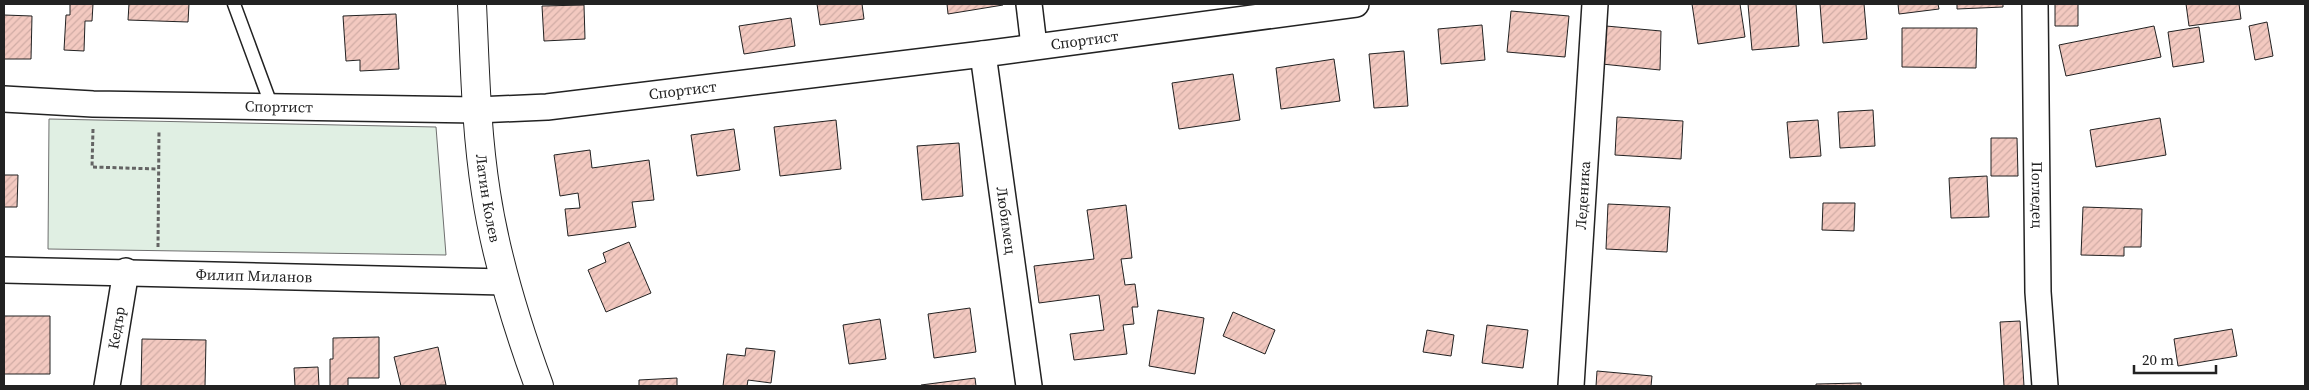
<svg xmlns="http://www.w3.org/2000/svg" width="2309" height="390" font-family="'Source Serif 4',serif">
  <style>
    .park { fill: #e0efe3; stroke: #6f6f6f }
    .building { fill: url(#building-hatch); stroke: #222 }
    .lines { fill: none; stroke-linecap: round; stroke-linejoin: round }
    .lane-casing { stroke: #222; stroke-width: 15 }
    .street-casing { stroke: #222; stroke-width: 28 }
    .primary-casing { stroke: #222; stroke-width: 30 }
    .path { stroke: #646464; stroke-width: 3; stroke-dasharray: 4 2.5; stroke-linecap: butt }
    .lane { stroke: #fff; stroke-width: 12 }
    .street { stroke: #fff; stroke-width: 25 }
    .primary { stroke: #fff; stroke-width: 28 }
    .labels { text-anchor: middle; stroke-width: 4; stroke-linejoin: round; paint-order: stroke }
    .street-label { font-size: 15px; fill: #222; stroke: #fff }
  </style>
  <defs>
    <pattern id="building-hatch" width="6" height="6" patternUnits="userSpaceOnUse" patternTransform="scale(1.25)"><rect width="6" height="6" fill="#f3c9c0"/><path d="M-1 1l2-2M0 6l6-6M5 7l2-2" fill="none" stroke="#d0aca5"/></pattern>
  </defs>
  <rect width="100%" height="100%" fill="#fff"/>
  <path class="park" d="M49,119l387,8 10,128 -398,-6z"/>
  <path class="building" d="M70,4h23l-1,17h-7l-1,30 -20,-1 2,-35h4z
    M129,4h60l-1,18 -60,-2z
    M817,4h45l2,15 -44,6z
    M947,4h56v1l-55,9z
    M1692,4h48l5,33 -47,7z
    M1748,4h48l3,42 -47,4z
    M1820,4h44l3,35 -44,4z
    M1898,4h40l1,5 -40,5z
    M1957,4h46v3l-46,2z
    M2055,4h23v22h-23z
    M2186,4h53l2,15 -52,7z
    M584,5l1,34 -41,2 -2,-35z
    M1511,11l58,5 -4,41 -58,-5z
    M396,14l3,55 -39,2v-11l-14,1 -3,-45z
    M4,15l28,1 -1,43h-27z
    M791,18l4,28 -51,8 -5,-28z
    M2267,22l6,34 -18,4 -6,-34z
    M1482,25l3,35 -44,4 -3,-35z
    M1606,26l55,5 -1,39 -58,-6z
    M2154,26l7,31 -95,19 -7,-31z
    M2199,27l5,35 -31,5 -5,-35z
    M1902,28h75l-1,40 -74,-1z
    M1404,51l4,55 -34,2 -5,-54z
    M1334,59l6,42 -59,8 -5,-41z
    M1233,74l7,46 -61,9 -7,-46z
    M1873,110l2,36 -35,2 -2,-36z
    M1617,117l66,4 -2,38 -66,-4z
    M2160,118l6,37 -70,12 -6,-37z
    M836,120l5,49 -61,7 -6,-49z
    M1818,120l3,36 -31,2 -3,-36z
    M734,129l6,41 -43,6 -6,-41z
    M1991,138h26l1,38h-27z
    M959,143l4,53 -41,4 -5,-54z
    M590,150l2,18 57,-8 5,40 -22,2 4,25 -68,9 -3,-27 15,-1 -2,-15 -18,3 -6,-41z
    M4,175h14l-1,32h-13z
    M1987,176l2,41 -38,1 -2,-40z
    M1823,203h32l-1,28 -32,-1z
    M1608,204l62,3 -3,45 -61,-3z
    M1126,205l6,53 -11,1 4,26 10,-1 3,23h-6l2,17 -11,1 4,29 -53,6 -4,-26 34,-4 -5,-35 -60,8 -5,-37 60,-7 -7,-49z
    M2083,207l59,2 -1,38h-17v9l-43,-1z
    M629,242l22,51 -45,19 -18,-42 18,-8 -3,-9z
    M970,308l6,44 -42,6 -6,-44z
    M1158,310l46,8 -9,56 -46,-8z
    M1233,312l42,18 -10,24 -42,-18z
    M4,316h46v58h-46z
    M880,319l6,40 -37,5 -6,-39z
    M2020,321l4,65h-20l-4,-64z
    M1487,325l41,5 -5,38 -41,-5z
    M2232,329l5,27 -59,10 -4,-27z
    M1427,330l27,5 -3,21 -28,-4z
    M379,337v41h-31v8h-18v-27h3v-21z
    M142,339l64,1 -1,46h-64z
    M438,347l8,38 -45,1 -7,-29z
    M746,348l29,3 -4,32 -23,-3 -1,6h-24l4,-32 18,2z
    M318,367l1,19h-24l-1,-18z
    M1597,371l55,5 -1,10h-55z
    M677,378v8h-38v-6z
    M975,378l1,8h-55v-1z
    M1861,383v3h-45v-2z"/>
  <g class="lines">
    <defs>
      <path id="lane" d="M234,4l38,103"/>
      <g id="street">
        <path d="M1029,4l5,42"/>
        <path id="s1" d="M2035,4l3,288 7,94"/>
        <path id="s2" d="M983,54l46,332"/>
        <path id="s3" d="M4,99l89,5 384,6 70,-3 436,-53 373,-50"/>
        <path id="s4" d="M4,270l500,12"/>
        <path id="s5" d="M107,386l19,-115"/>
        <path id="s6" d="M1571,386l24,-382"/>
      </g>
      <g id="primary">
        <path id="s7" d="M472,4c3,63 4,126 14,189 10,66 30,130 53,193"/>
      </g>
    </defs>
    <use href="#lane" class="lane-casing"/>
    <use href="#street" class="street-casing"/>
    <use href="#primary" class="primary-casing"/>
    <path class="path" d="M93,129l-1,38 66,2
      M158,247l1,-117"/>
    <use href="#lane" class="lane"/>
    <use href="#street" class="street"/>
    <use href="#primary" class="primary"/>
  </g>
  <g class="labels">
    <g class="street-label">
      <text dy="5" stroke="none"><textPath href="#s3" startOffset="1085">Спортист</textPath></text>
      <text dy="5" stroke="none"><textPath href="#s3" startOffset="680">Спортист</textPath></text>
      <text dy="5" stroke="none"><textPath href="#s3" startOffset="275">Спортист</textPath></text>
      <text dy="5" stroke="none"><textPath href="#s6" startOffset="191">Леденика</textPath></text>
      <text dy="5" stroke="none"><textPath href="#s1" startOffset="191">Погледец</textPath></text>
      <text dy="5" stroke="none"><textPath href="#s7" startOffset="195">Латин Колев</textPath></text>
      <text dy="5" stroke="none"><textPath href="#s2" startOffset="168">Любимец</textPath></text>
      <text dy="5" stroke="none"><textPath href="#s4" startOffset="250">Филип Миланов</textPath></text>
      <text dy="5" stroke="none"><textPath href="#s5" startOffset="59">Кедър</textPath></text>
    </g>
  </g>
  <rect width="2309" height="390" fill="none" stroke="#222222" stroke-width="10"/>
  <path d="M2134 365v8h82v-8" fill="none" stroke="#222222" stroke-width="2.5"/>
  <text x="2142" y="365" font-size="15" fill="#222222" stroke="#ffffff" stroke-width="4" paint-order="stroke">20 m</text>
</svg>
